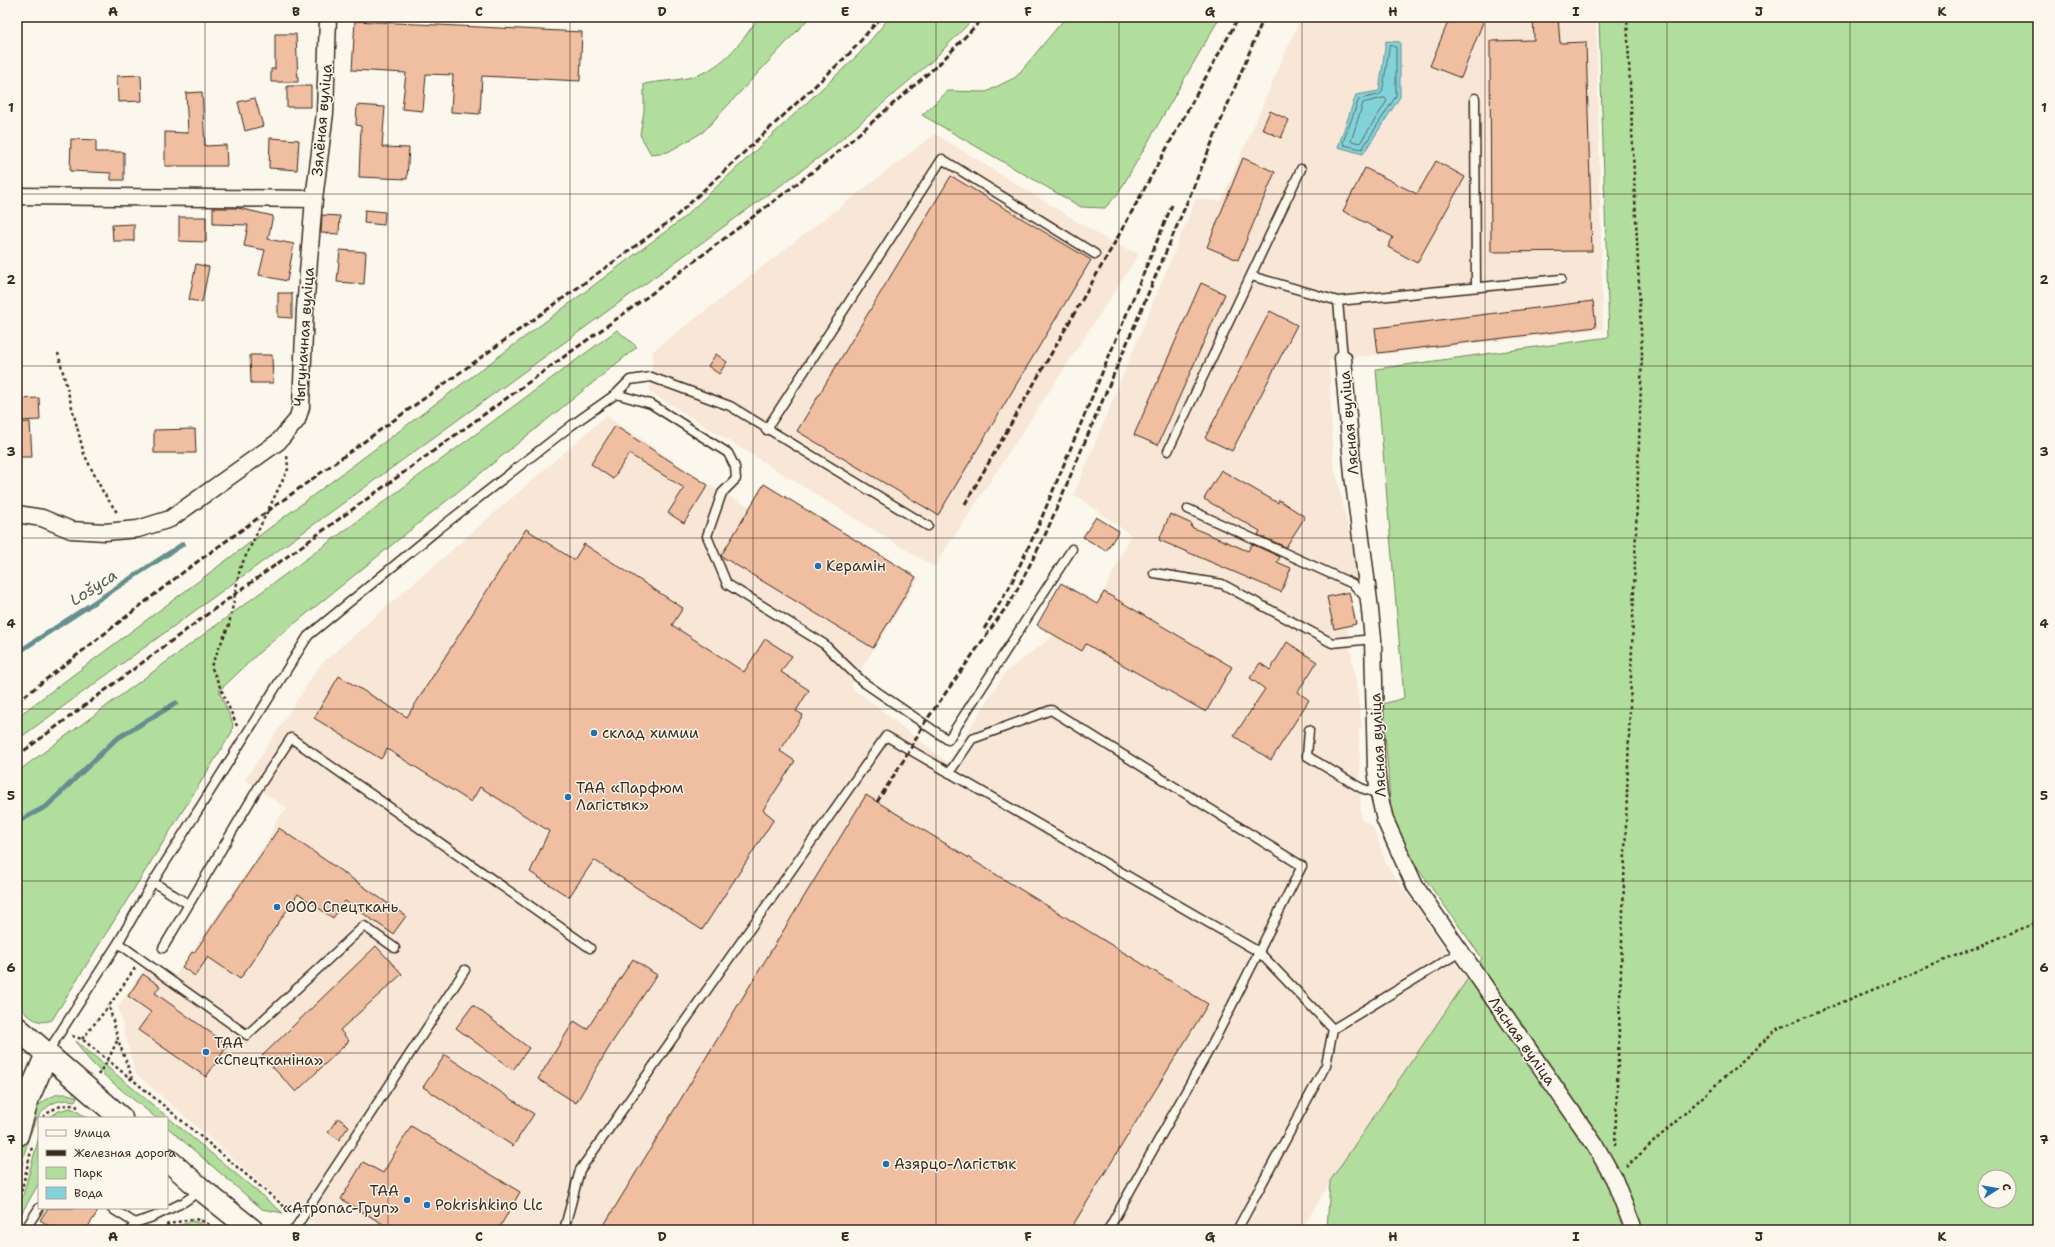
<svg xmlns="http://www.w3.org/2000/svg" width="2055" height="1247" font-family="'Shantell Sans',sans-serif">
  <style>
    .built { fill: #f8e6d6 }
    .green { fill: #b1de9d; stroke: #76845e; fill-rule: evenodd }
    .water { fill: #81d2d9; stroke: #658f8e }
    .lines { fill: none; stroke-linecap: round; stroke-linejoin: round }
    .shore { stroke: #576d69; stroke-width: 1 }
    .stream { stroke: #658f8e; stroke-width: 5 }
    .building { fill: #f0bea1; stroke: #3b2a1e }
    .lane-casing { stroke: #3b2a1e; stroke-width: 11 }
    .street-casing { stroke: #3b2a1e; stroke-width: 19 }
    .secondary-casing { stroke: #3b2a1e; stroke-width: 25 }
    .path { stroke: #3b2a1e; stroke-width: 2.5; stroke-dasharray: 3 3; stroke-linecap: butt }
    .lane { stroke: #fbf7ec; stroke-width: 8 }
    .street { stroke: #fbf7ec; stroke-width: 16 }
    .secondary { stroke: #fbf7ec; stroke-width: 22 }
    .rail { stroke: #3b2a1e; stroke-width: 3; stroke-dasharray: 6 3; stroke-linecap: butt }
    .grid { fill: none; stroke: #3b2a1e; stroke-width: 1; stroke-opacity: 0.55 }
    .poi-dot { fill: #1f6fb2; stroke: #fbf7ec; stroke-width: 1.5 }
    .labels { text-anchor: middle; stroke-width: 3; stroke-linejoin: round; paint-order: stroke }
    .street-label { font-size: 15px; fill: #3b2a1e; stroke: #fbf7ec }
    .poi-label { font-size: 15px; fill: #3b2a1e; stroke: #fbf7ec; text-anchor: start }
    .water-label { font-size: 16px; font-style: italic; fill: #505c56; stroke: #fbf7ec }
    .neatline { fill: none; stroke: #3b2a1e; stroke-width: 1.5 }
    .grid-label { font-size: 13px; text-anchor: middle; font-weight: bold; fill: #3b2a1e }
  </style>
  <rect width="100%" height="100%" fill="#fbf7ec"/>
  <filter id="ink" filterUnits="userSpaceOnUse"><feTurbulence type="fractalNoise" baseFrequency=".025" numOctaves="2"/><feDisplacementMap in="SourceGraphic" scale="8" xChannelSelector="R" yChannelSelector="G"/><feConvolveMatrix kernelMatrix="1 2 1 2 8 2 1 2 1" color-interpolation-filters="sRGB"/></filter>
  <g filter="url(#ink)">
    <path class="built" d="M1301,17h295l7,312 -274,31 4,102 28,121 -15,3v6h3l7,32 -9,2 15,100 -3,4 2,90 12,7 13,37 81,116 -137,201 -28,49h-977l-37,-23 -153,-134 -17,-66 27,-39 24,17 98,-142 10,-24 11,-10 -43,-29 76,-116 285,-248 116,77 28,14 14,-23 155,94 -68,107 5,7 7,4 85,67 58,-91 48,-37 29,15 3,-5 4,-31 12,-19 29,-60 -57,-41 122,-295 25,2z
      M935,134l179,110 25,10 -205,313 -284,-175 3,-41z"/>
    <path class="green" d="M759,17h51l-107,115 -35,20 -17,2 -11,-19 4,-24v-27c14,-3 29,-3 43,-6 33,-6 54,-35 72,-61z
      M890,17h85l-42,43 -105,91 -811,589v-23l664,-497 178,-166z
      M1066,17h154l-102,177 -13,14 -24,-1 -159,-92 26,-24 38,1 30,-15z
      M1599,17h439v1213h-711l3,-49 152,-223 -74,-103 -17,-41 -8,-110 21,-6 -28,-329 233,-32zM1985,1177h24v24h-24z
      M617,330l20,17 -374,302 -44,42 14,33 -1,8 -180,288c-16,6 -24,-5 -35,-15v-233z
      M76,1041l207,172 -21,-4 -95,-82v-9h-11c-24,-21 -66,-49 -80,-77z
      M58,1094h10l9,3 -2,4c-46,-9 -51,59 -58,90 0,-21 5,-62 16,-79 6,-9 15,-14 25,-18z
      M70,1108l5,2 12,8h-40l12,-7z
      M39,1137v46l-22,38v-4z
      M191,1221l9,2 11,7h-43z"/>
    <path class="water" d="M1386,41l14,1v55l-37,57 -25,-7 18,-52 23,-4z"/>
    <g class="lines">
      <path class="shore" d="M1390,45l6,2v49l-34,53 -18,-4 -1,-3 16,-43 20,-4 3,-3z
        M1385,98l2,3 -27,42 -9,-2 12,-38z"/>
      <path class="stream" d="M17,653l166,-109
        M17,822l30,-16 69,-67 60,-36"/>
    </g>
    <path class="building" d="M1450,17h35l-24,61 -31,-12z
      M1533,17h25l2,26 26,-1 6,209 -101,1 -1,-211 44,-1z
      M355,21l227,11 -2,49 -98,-5 -2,38 -29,-2 2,-37 -27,-1 -3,37 -21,-2 4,-36 -54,-3z
      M275,34h21l2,48h-27v-13h4z
      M141,75l1,26 -24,1 -1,-26z
      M287,86h24v21h-24z
      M202,92l3,54 21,-1 1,21h-62v-34l23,1 -2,-40z
      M255,98l8,28 -18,5 -7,-29z
      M357,105l28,2 -3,40 27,1 -2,31 -48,-2 2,-51 -5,-1z
      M1270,111l19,9 -8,18 -19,-9z
      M270,138l29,2 -2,30 -28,-2z
      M71,139l25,1v12h28v28h-13v-7l-41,-2z
      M1243,158l32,14 -37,88 -31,-13z
      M1436,161l29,16 -48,86 -29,-16 5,-10 -50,-26 22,-43 52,26z
      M951,176l140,84 -153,255 -141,-84z
      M213,208h25l35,8 -5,23 26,5 -7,37 -28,-6 6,-25 -21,-4 4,-21 -35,-1z
      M365,210l20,2 -1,13 -20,-2z
      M322,215l18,1 -1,18 -18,-1z
      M179,217h27v25l-27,-1z
      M134,224v17h-21l-1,-16z
      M340,250l26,2 -2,32 -27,-2z
      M196,264l13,3 -7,35 -13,-2z
      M1201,283l24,11 -67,151 -24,-10z
      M278,293h14v25l-14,-1z
      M1593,301l3,26 -218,26 -3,-25z
      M1270,311l27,14 -65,126 -27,-13z
      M716,354l11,8 -8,12 -11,-8z
      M250,355h22l1,28h-22z
      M39,398l1,22 -21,1 -1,-22z
      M30,422l2,35h-15v-34z
      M615,426l93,59 -24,38 -16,-10 16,-25 -55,-34 -16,25 -22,-15z
      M195,429l1,24h-42v-23z
      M1221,470l57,33 1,-3 26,17 -19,30 -28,-12 2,-4 -56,-32z
      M764,484l152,93 -43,71 -152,-92z
      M1170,514l22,10 -1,3 57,24 4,-7 28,13 -3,5 14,6 -10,24 -122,-52z
      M1096,517l23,14 -13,20 -23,-14z
      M526,529l48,31 10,-16 99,64 -11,17 72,47 21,-33 27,17 -11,16 28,18 -13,21 7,4 -23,36 15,10 -32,49 11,9 -72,111 -108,-70 -25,37 -39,-25 19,-41 -69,-44 -9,15 -84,-53 -6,10 -67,-41 25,-42 68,41z
      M1061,583l36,21 7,-12 128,75 -26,45 -120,-68 -4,7 -45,-26z
      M1349,592l7,32 -22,5 -7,-32z
      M1287,642l30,20 -19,30 11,8 -38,60 -37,-24 31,-47 -15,-11 10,-15 10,7z
      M866,795l342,209 -138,226h-469z
      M279,828l127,88 -13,18 -48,-33 -12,17 -35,-24 -58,85 -32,-22 -13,19 -13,-9 10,-15 2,1z
      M376,946l26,28 -62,56 9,11 -53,51 -34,-36z
      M633,959l24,16 -46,69 -35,59 -38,-24 36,-58 13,8z
      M143,974l17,12 -5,7 73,52 -22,32 -68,-47 13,-18 -23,-16z
      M473,1005l56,43 -16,22 -57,-42z
      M445,1055l89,59 -21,32 -90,-59z
      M338,1118l11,8 -10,14 -11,-8z
      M411,1126l109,66 -22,38h-105l-52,-31 22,-37 20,11z
      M48,1208h52l-14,22h-30l-16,-10z"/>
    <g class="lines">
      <defs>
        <path id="lane" d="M1475,98l1,189
          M1251,276l87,25
          M1343,358l-5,-57 223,-22
          M616,394l35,10 77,49 7,14 1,12 -14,14 -15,43 20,48 97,60 39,38 85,58 124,-191
          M766,430l176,-271 153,95
          M1168,451l133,-282
          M1188,509l165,75 13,14
          M1154,573l68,11 110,59 41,-4
          M1309,730l-2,26 54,32 18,6
          M949,773l23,-34 79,-29 251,156 -89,177 -105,187
          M153,882l35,22
          M118,943l129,92 117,-109 31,22
          M163,948l95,-160 33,-50 299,210
          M47,1053l71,-110 35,-61 155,-246 132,-108 132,-103 44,-31 14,-14 21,-3 79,29 198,120
          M111,1208l24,15
          M27,1230l1,-5 11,-17
          M131,1230l4,-7 18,-6 31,-15 16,-11
          M294,1230l171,-260
          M564,1230l16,-60 306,-434 373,216 74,77
          M1237,1230l89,-165 7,-36 127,-77"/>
        <path id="street" d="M17,196l297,3
          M1343,358l10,117 16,126 4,38 3,130 3,25 6,26 30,66 180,259 19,34 20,51
          M17,514l25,4 29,12 34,2 33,-3 32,-10 108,-77 19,-22 4,-13 4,-98 9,-110 11,-86 3,-96"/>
        <path id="secondary" d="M17,1028l104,90
          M17,1135l11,-37 19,-44
          M167,1159l35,31 50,40"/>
      </defs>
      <use href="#lane" class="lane-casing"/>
      <use href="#street" class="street-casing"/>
      <use href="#secondary" class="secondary-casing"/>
      <path class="path" d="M58,353l26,101 19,38 15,22
        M237,726l-26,-60 18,-41 11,-57 48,-99 -1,-14
        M135,968l-26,38 9,34 15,40 159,133
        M72,1036l10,3 50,41
        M82,1039l27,-33
        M98,1075l10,-15 9,-19
        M43,1117c9,-8 22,-16 35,-10
        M1615,1146l27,-792 -15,-337
        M1626,1167l151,-138 261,-107
        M17,1209l15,-62
        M166,1225c26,-6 29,-11 51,5
        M311,1226l6,4"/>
      <use href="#lane" class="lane"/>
      <use href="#street" class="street"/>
      <use href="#secondary" class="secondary"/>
      <path class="rail" d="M965,504l149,-260 125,-227
        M984,629l25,-41 28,-59 135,-324
        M17,702l169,-132 487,-351 177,-166 31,-36
        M17,756l196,-146 438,-316 181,-137 108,-94 44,-46
        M877,802l33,-52 13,-25 91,-129 32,-63 145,-340 73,-176"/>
    </g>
  </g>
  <path class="grid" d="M205,17v1213M388,17v1213M570,17v1213M753,17v1213M936,17v1213M1119,17v1213M1302,17v1213M1485,17v1213M1667,17v1213M1850,17v1213M17,194h2021M17,366h2021M17,538h2021M17,709h2021M17,881h2021M17,1053h2021"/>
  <g class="poi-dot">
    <circle cx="818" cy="566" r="4"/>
    <circle cx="594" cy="733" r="4"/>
    <circle cx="568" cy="797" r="4"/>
    <circle cx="277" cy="907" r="4"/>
    <circle cx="206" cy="1052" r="4"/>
    <circle cx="886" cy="1164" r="4"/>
    <circle cx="407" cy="1200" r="4"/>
    <circle cx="427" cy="1205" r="4"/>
  </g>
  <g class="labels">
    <g class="street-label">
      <text transform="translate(322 120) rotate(-85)" y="5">Зялёная вуліца</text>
      <text transform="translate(304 337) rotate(-86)" y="5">Чыгуначная вуліца</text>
      <text transform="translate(1349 423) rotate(-95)" y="5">Лясная вуліца</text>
      <text transform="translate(1378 745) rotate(-93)" y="5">Лясная вуліца</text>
      <text transform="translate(1522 1041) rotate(55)" y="5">Лясная вуліца</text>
    </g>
    <g class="poi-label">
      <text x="826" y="571">Керамін</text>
      <text x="602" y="738">склад химии</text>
      <text x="576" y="793">ТАА «Парфюм<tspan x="576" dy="17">Лагістык»</tspan></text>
      <text x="285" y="912">ООО Спецткань</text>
      <text x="214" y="1048">ТАА<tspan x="214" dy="17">«Спецтканіна»</tspan></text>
      <text x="894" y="1169">Азярцо-Лагістык</text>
      <text x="399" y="1196" text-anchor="end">ТАА<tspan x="399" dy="17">«Атропас-Груп»</tspan></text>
      <text x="435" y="1210">Pokrishkino Llc</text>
    </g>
    <g class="water-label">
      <text transform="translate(93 587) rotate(-33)" y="6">Lošyca</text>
    </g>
  </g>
  <rect width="2055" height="1247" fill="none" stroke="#fbf7ec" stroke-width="44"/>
  <rect x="38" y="1117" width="130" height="92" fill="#fbf7ec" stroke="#aea59a"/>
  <rect x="46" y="1130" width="20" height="6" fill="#fbf7ec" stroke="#aea59a"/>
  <text x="74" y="1137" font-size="12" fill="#3b2a1e">Улица</text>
  <rect x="46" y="1150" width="20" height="6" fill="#3b2a1e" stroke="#aea59a"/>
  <text x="74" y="1157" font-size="12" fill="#3b2a1e">Железная дорога</text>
  <rect x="46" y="1167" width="20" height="12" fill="#b1de9d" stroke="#aea59a"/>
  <text x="74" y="1177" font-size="12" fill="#3b2a1e">Парк</text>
  <rect x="46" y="1187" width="20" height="12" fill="#81d2d9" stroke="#aea59a"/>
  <text x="74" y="1197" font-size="12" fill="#3b2a1e">Вода</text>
  <g transform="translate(1997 1189) rotate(79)"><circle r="19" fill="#fbf7ec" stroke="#aea59a"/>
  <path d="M0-3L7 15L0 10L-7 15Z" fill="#1f6fb2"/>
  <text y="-6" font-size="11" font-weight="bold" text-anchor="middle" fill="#3b2a1e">С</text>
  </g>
  <rect x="22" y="22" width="2011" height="1203" class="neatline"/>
  <g class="grid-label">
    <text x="113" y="16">A</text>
    <text x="296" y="16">B</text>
    <text x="479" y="16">C</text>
    <text x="662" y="16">D</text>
    <text x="845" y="16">E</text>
    <text x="1028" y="16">F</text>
    <text x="1210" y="16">G</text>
    <text x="1393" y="16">H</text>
    <text x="1576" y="16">I</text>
    <text x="1759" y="16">J</text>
    <text x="1942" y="16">K</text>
    <text x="11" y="112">1</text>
    <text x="2044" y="112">1</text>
    <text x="11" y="284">2</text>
    <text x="2044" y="284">2</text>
    <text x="11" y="456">3</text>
    <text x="2044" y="456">3</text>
    <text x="11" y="628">4</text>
    <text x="2044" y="628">4</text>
    <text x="11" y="800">5</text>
    <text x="2044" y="800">5</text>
    <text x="11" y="972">6</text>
    <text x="2044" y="972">6</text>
    <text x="11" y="1144">7</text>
    <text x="2044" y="1144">7</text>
    <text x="113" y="1241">A</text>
    <text x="296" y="1241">B</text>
    <text x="479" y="1241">C</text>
    <text x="662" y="1241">D</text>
    <text x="845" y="1241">E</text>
    <text x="1028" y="1241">F</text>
    <text x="1210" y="1241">G</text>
    <text x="1393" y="1241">H</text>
    <text x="1576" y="1241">I</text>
    <text x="1759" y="1241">J</text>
    <text x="1942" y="1241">K</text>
  </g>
</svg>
